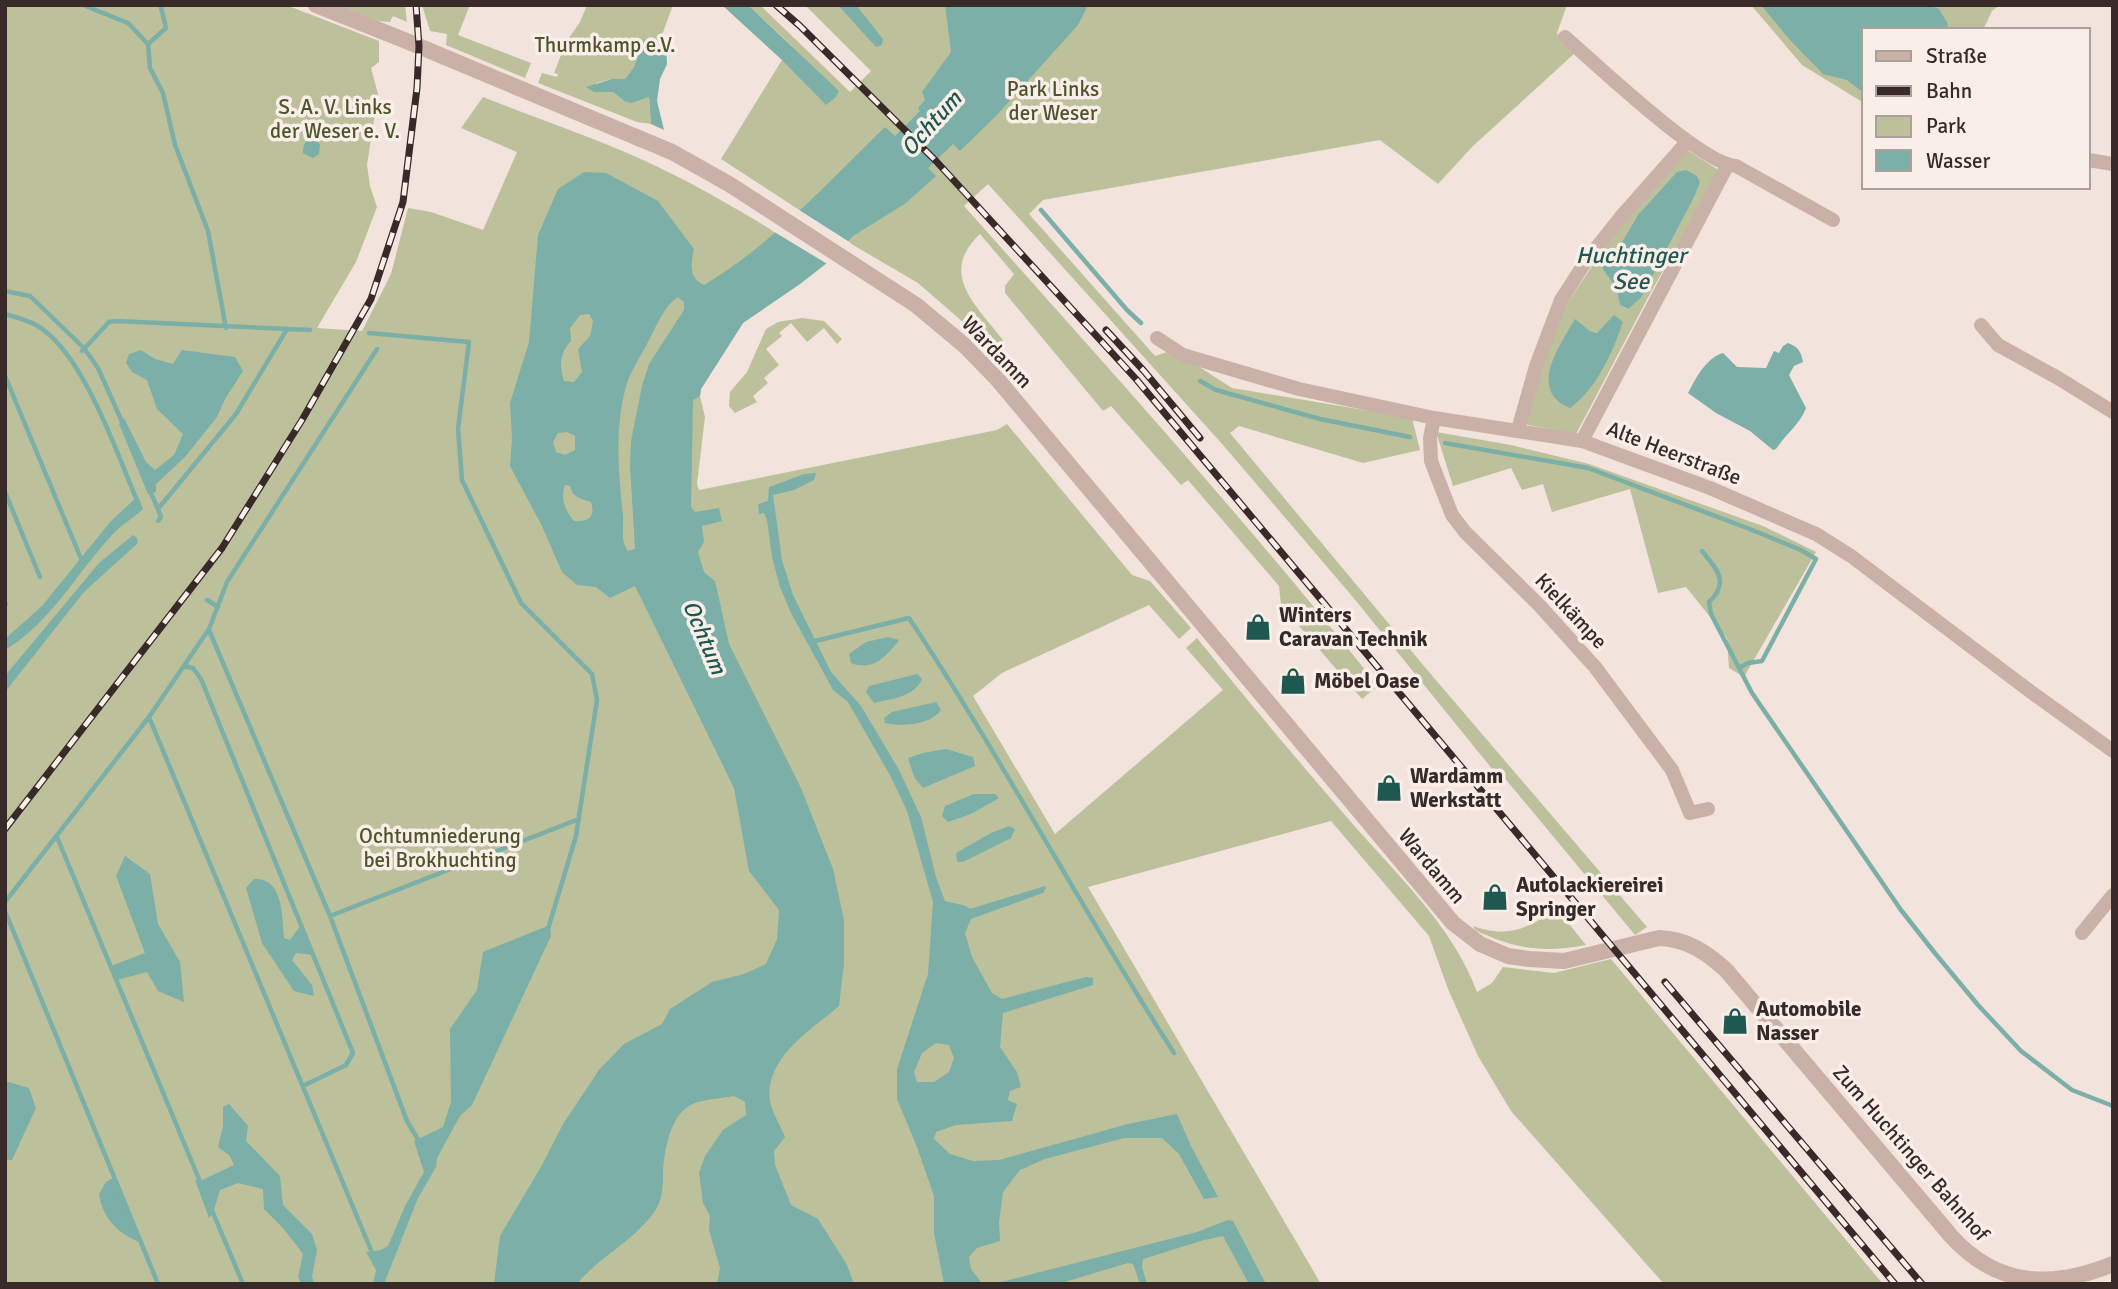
<svg xmlns="http://www.w3.org/2000/svg" width="2118" height="1289" font-family="Signika,sans-serif">
  <style>
    .green { fill: #bcc19c; fill-rule: evenodd }
    .water { fill: #7bafa7; fill-rule: evenodd }
    .pier { fill: #f2e3dc }
    .lines { fill: none; stroke-linecap: round; stroke-linejoin: round }
    .stream { stroke: #7bafa7; stroke-width: 4.5 }
    .minor { stroke: #cab1a8; stroke-width: 14 }
    .tertiary { stroke: #cab1a8; stroke-width: 16 }
    .rail-casing { stroke: #372a28; stroke-width: 7 }
    .rail { stroke: #faeee9; stroke-width: 4.5; stroke-dasharray: 13; stroke-linecap: butt }
    .labels { text-anchor: middle; stroke-width: 7; stroke-linejoin: round; paint-order: stroke }
    .park-label { font-size: 21px; fill: #4e552c; stroke: #faeee9 }
    .street-label { font-size: 21px; fill: #372a28; stroke: #faeee9 }
    .poi-label { font-size: 21px; font-weight: bold; fill: #372a28; stroke: #faeee9; text-anchor: start }
    .water-label { font-size: 23px; font-style: italic; fill: #1e5851; stroke: #faeee9 }
  </style>
  <rect width="100%" height="100%" fill="#f2e3dc"/>
  <path class="green" d="M5,5h281l93,36v21l-8,6 7,26 -11,71 3,21 7,21 -21,55 -39,66 45,3 29,-57 17,-66 23,4 52,18 34,-78 -56,-24 22,-31c58,23 119,43 175,70 59,28 113,63 168,96l-83,60 -42,66 -1,7 5,21 -8,67 2,6 298,-60 10,-6 125,151 18,6 41,47 -12,11 -30,-34 -147,68 -29,23 82,138 168,-144 -37,-42 11,-10c50,62 101,123 154,184 45,52 102,104 126,170l15,-9 11,-16 51,6 57,-14 272,325h-219l-153,-173 -33,-55 -30,-67 -19,-53 -98,-115 -243,66 233,397h-1316z
    M336,5h69l2,17 -14,-6 -3,6 -13,-1z
    M422,5h48l-12,30 73,28 -6,15 -79,-33 1,-11 -17,-3z
    M587,5h86l-14,38 -15,-4 -10,28 -9,12h-13l-16,4 -2,9h19l11,9 25,-4 2,27 -14,-2 -99,-39 4,-10 15,4 1,-3 -4,-1 12,-31 14,-20z
    M748,5h12l90,87 21,-21 -66,-66h762l-10,28 4,10 14,10 -102,93 -35,38 -58,-44 -337,60 -14,14 126,142 18,-6 59,38 180,30 8,32 -57,13 -124,-37 -9,7 199,239 218,255 -12,8 -132,-159 -10,-6 -141,-174 -129,-151 -235,-261 -24,22c141,158 282,314 414,480l-16,13 -81,-94 -2,-19 -91,-106 -7,5 -70,-79 -8,5 -98,-118v-7l9,-12 -34,-40c-42,40 -4,71 23,106l-2,25 -30,-36 -53,-46 -65,-38 -132,-86 61,-99 11,-13z
    M1751,5h249l-8,6 -9,19h-119v73l-62,-38z
    M1687,150l30,19v8l-65,113 -76,144 -48,-9 -3,-4 24,-76 17,-40 39,-58 34,-44zM1700,182l-59,116 -14,11 -7,-4 -4,-17 -14,-20 19,-24zM1575,320l15,11 7,2 -40,19z
    M802,318l22,3 18,18 -5,5 -13,-16 -17,14 -16,-19 -12,10 3,3 -16,13 13,16 -15,13 4,5 -15,13 4,6 -22,11 -6,-7 1,-14 17,-20 19,-43 12,-7z
    M1436,432l75,13 78,19 174,62 53,26 -72,125 -15,-9 -2,-30 -41,-51 -28,6 -28,-104 -78,23 -9,-28 -21,6 -11,-22 -58,18z
    M1557,909l29,36c-44,8 -71,4 -111,-15l-2,-4c35,13 55,2 84,-17z"/>
  <path class="water" d="M722,5h26l91,86 -3,6 -10,8 -44,-45z
    M838,5h18l27,34 -1,6 -6,2z
    M945,5h143l-10,20 -82,91 -36,35 -7,-7 -25,24 8,8 -30,27 -53,33 -26,27 -27,21 -57,39 -42,66 -1,7 -7,4 -2,107 4,5 24,-4 3,13 -20,5 2,16 -6,10 6,20 11,9 14,63 72,144 32,81 11,51v44l-5,42c-28,24 -75,52 -69,95 2,12 11,25 15,36l-11,14 1,14 16,40 27,14 29,46 7,19h-137l3,-16 -11,-38 1,-14 -7,-13 -4,-30 6,-17 18,-26 23,-15 -1,-13 -11,-6c-11,2 -25,3 -36,6 -27,7 -33,45 -35,68 0,14 0,29 -8,41 -21,30 -55,45 -78,73h-83l6,-48 42,-71 21,-41 36,-54 25,-26 38,-20 8,-15 42,-27 32,-8 22,-10 11,-25 2,-29 -30,-39 -15,-83 -99,-202 -25,12 -14,-11 -19,-2 -15,-13 -20,-46 -32,-60 2,-28 -2,-35 19,-61 9,-107 20,-46 26,-17 22,1 52,28 36,48c-3,16 -6,28 10,36 69,-41 124,-103 181,-158l10,9 25,-25 -2,-3 7,-8 -3,-8 29,-40zM678,297l6,5v8l-35,54 -7,22 -11,55 -1,25 5,83 -7,2c-8,-11 -4,-22 -5,-36 -5,-44 -9,-92 5,-135 6,-15 16,-29 23,-44 7,-13 14,-31 27,-39zM589,314l4,7 -3,15 -12,13 4,23 -8,10 -10,-1c-5,-15 -4,-29 7,-40l-1,-13 10,-13zM567,432l8,4v14l-10,5 -9,-3 -3,-10 5,-9zM565,485l5,1c2,11 11,13 21,16 5,15 -3,20 -17,19 -9,-11 -14,-22 -9,-36z
    M1761,5h168l10,4 9,15 -2,6h-82v63l-17,-13 -24,-6 -33,-34z
    M644,39l22,6 1,19 -7,15 -3,22 7,29 -13,-6 -2,-27 -18,6 -7,-2 -11,-9h-19l-8,-5 26,-8h13l9,-12z
    M315,137l5,8 -1,9 -6,4 -10,-5c0,-10 3,-13 12,-16z
    M1686,170l11,6 3,6 -6,15 -53,101 -13,11 -8,-4 -4,-17 -14,-20 19,-24 17,-29 39,-43z
    M1614,315l9,7c-11,31 -25,65 -53,86 -43,-17 -10,-63 5,-89l15,12 7,2z
    M1788,343c10,4 13,8 15,19l-9,4 -5,9 17,33c-6,16 -20,26 -30,41l-3,1 -23,-19 -34,-18 -28,-20c8,-15 18,-35 35,-40l14,14 29,1 8,-17 5,2 4,-7z
    M141,350l14,9 18,5 9,-14 53,7 8,14 -18,28 -8,18 -32,40 -29,27v8l-8,2 -29,-70 5,-6 22,44 9,8 19,-15 9,-21 -26,-25 -10,-29 -15,-8 -6,-9 3,-9z
    M816,473l-2,7 -20,10 -21,5 9,65 11,35 38,77 30,34 37,62 23,49 15,60 9,24 21,5 4,3 75,-23 1,2 -3,5 -72,26 -6,14 7,24 20,36 10,6 84,-22 7,1v7l-90,28 -3,34 17,25 4,15 -11,4 -2,9 9,4 -5,17 -56,4 -20,7 -2,7 16,15 23,7 26,-1 129,-36 49,-10 14,32 27,51 -14,2 -25,-45 -17,-16h-38l-79,21 -25,11 -17,22 -4,30 1,19 -23,7 -8,9 2,12 10,13h20l196,-50 31,-12 5,1 33,63h-17l-26,-48 -19,4 -61,19 -1,8 5,17h-7l-7,-20 -5,-1 -70,21h-114l-10,-51v-37l-17,-49 -20,-48v-30l31,-95 5,-72 -26,-91 -16,-34 -43,-75 -15,-12 -42,-77 -11,-26 -8,-30 -5,-37 -3,-7 -5,1 -1,-10 10,-3 1,-14 35,-13zM936,1043l13,2 5,13 -5,14 -15,10h-17l-3,-10 8,-19z
    M138,496l5,13c-9,9 -21,15 -30,25 -36,38 -61,88 -108,116v-11l37,-33 69,-85z
    M133,535l4,3 1,5 -54,49 -79,100v-16l4,-5 90,-108z
    M888,637l11,3c-12,16 -26,32 -48,23l-2,-9 17,-12z
    M917,674l5,5c-7,18 -32,20 -48,24l-8,-11 3,-6z
    M936,702l5,8c-11,15 -39,17 -56,13l-1,-5 8,-6z
    M946,749l27,8 2,9 -52,22 -9,-11 -6,-19 15,-5z
    M974,794h21l4,4 -28,16 -23,8 -6,-6 3,-10z
    M1009,826l6,3 -4,9 -48,24h-6l-1,-9 35,-20z
    M125,856l25,18 8,50 22,38 4,40 -26,-11 -11,-19 -30,8 -6,-14 34,-13 -29,-77z
    M254,879c30,-2 28,39 30,59l6,2 11,-15 12,30 -17,-2 -4,7 20,25 2,11 -20,-5 -32,-48 -16,-55z
    M550,925l1,11 -79,169 -12,11 -23,42 -1,9 -18,31 -34,86h-11l3,-14 -10,-18 15,-2 7,-4 17,-40 19,-34 -10,-31 29,-14 8,-25 -1,-73 27,-39 6,-38z
    M5,1081l24,7 7,20 -24,52h-7z
    M229,1104l19,22 -2,15 34,35 3,29 29,29 5,16 -5,27 2,7h-13l-3,-7 5,-23 -20,-26 -19,-19 -1,-20 -25,-6 -18,7 -7,23 -4,5 -14,-38 5,1 34,-16 -4,-9 -12,-9 5,-21v-19z
    M114,1177l27,66c-23,-10 -38,-23 -42,-49l7,-12z"/>
  <path class="pier" d="M796,208l55,35 -22,22 -58,-35z"/>
  <g class="lines">
    <path class="stream" d="M83,5l45,18 20,21
      M161,7l5,21 -18,16 2,24 13,25 12,52 33,86 18,97
      M1041,210l86,100 14,13
      M5,291l25,5 54,52 14,20 25,56
      M5,314c10,3 22,6 31,11 47,26 81,129 102,178
      M369,333l100,9 -11,87 4,51 59,123 71,71 5,26 -21,136 -28,93
      M82,351l27,-29 7,-1 194,9
      M5,376l77,185
      M1200,381l16,9 104,29 90,18
      M1445,443l143,25 159,60 54,22 15,9 -54,102 -14,2 -9,5
      M150,491l8,18
      M5,492l35,85
      M158,521l3,-4 -3,-8 78,-95 51,-85
      M1702,551c15,18 28,32 7,51l2,12 41,79 149,217 33,42 44,53 43,46 51,39 41,16
      M207,600l11,7
      M5,603l1,1
      M209,630l121,286 77,205 13,22
      M811,642l98,-24c94,142 173,292 265,435
      M184,666l9,2 8,11 152,374 -7,12 -43,21
      M149,717l224,538
      M57,837l144,347
      M5,902l144,-185 60,-88 18,-47 150,-233
      M5,911l153,373
      M330,916l249,-97
      M211,1208l32,76"/>
    <path class="minor" d="M1565,37c31,27 136,127 171,129l97,54
      M2088,160l25,4
      M1981,325l17,20 60,33 55,34
      M1157,338l26,17 116,34 135,29 148,23 128,47 106,46 35,22 180,136 82,59
      M1434,418l-4,20 1,23 21,54 13,17 75,74 55,61 77,103 18,43 18,-4
      M1518,430l18,-64 25,-66 27,-42 32,-40 67,-76
      M1582,441l145,-275
      M2082,933l31,-38"/>
    <path class="tertiary" d="M316,5l88,35 268,112 57,32 187,121 48,40 34,35 455,543 27,21 28,12 21,3 35,2 95,-23c28,1 47,14 67,32l225,266c46,51 101,53 162,28"/>
    <defs>
      <path id="rail" d="M776,5l24,21 136,135 200,218 759,905
        M1106,330l38,41 56,67
        M5,829l217,-281 80,-128 69,-121 32,-97 14,-114 2,-42 -3,-41
        M1665,982l257,302"/>
    </defs>
    <use href="#rail" class="rail-casing"/>
    <use href="#rail" class="rail"/>
  </g>
  <defs>
    <symbol id="shop-bare" viewBox="-9 -9 18 18"><path d="M-5-2.5h2.3a2.7 3.5 0 0 1 5.4 0H5L5.5 6h-11ZM-1.5-2.5h3a1.5 2.3 0 0 0-3 0Z" fill="#1e5851" stroke="#faeee9" stroke-width="2.5" paint-order="stroke"/></symbol>
  </defs>
  <g fill-rule="evenodd">
    <use href="#shop-bare" x="1239" y="608" width="38" height="38"/>
    <use href="#shop-bare" x="1274" y="662" width="38" height="38"/>
    <use href="#shop-bare" x="1370" y="769" width="38" height="38"/>
    <use href="#shop-bare" x="1476" y="878" width="38" height="38"/>
    <use href="#shop-bare" x="1716" y="1002" width="38" height="38"/>
  </g>
  <g class="labels">
    <g class="park-label">
      <text x="605" y="52">Thurmkamp e.V.</text>
      <text x="1053" y="96">Park Links<tspan x="1053" dy="24">der Weser</tspan></text>
      <text x="335" y="114">S. A. V. Links<tspan x="335" dy="24">der Weser e. V.</tspan></text>
      <text x="440" y="843">Ochtumniederung<tspan x="440" dy="24">bei Brokhuchting</tspan></text>
    </g>
    <g class="street-label">
      <text transform="translate(997 352) rotate(46)" y="7">Wardamm</text>
      <text transform="translate(1674 453) rotate(21)" y="7">Alte Heerstraße</text>
      <text transform="translate(1571 611) rotate(47)" y="7">Kielkämpe</text>
      <text transform="translate(1432 866) rotate(50)" y="7">Wardamm</text>
      <text transform="translate(1911 1153) rotate(49)" y="7">Zum Huchtinger Bahnhof</text>
    </g>
    <g class="poi-label">
      <text x="1279" y="622">Winters<tspan x="1279" dy="24">Caravan Technik</tspan></text>
      <text x="1314" y="688">Möbel Oase</text>
      <text x="1410" y="783">Wardamm<tspan x="1410" dy="24">Werkstatt</tspan></text>
      <text x="1516" y="892">Autolackiereirei<tspan x="1516" dy="24">Springer</tspan></text>
      <text x="1756" y="1016">Automobile<tspan x="1756" dy="24">Nasser</tspan></text>
    </g>
    <g class="water-label">
      <text transform="translate(931 123) rotate(-48)" y="8">Ochtum</text>
      <text x="1631" y="263">Huchtinger<tspan x="1631" dy="26">See</tspan></text>
      <text transform="translate(705 637) rotate(67)" y="8">Ochtum</text>
    </g>
  </g>
  <rect width="2118" height="1289" fill="none" stroke="#372a28" stroke-width="14"/>
  <rect x="1862" y="28" width="228" height="161" fill="#faeee9" stroke="#aca09c" stroke-width="2"/>
  <rect x="1876" y="51" width="35" height="10" fill="#cab1a8" stroke="#aca09c" stroke-width="2"/>
  <text x="1926" y="63" font-size="21" fill="#372a28">Straße</text>
  <rect x="1876" y="86" width="35" height="10" fill="#372a28" stroke="#aca09c" stroke-width="2"/>
  <text x="1926" y="98" font-size="21" fill="#372a28">Bahn</text>
  <rect x="1876" y="116" width="35" height="21" fill="#bcc19c" stroke="#aca09c" stroke-width="2"/>
  <text x="1926" y="133" font-size="21" fill="#372a28">Park</text>
  <rect x="1876" y="150" width="35" height="21" fill="#7bafa7" stroke="#aca09c" stroke-width="2"/>
  <text x="1926" y="168" font-size="21" fill="#372a28">Wasser</text>
</svg>
